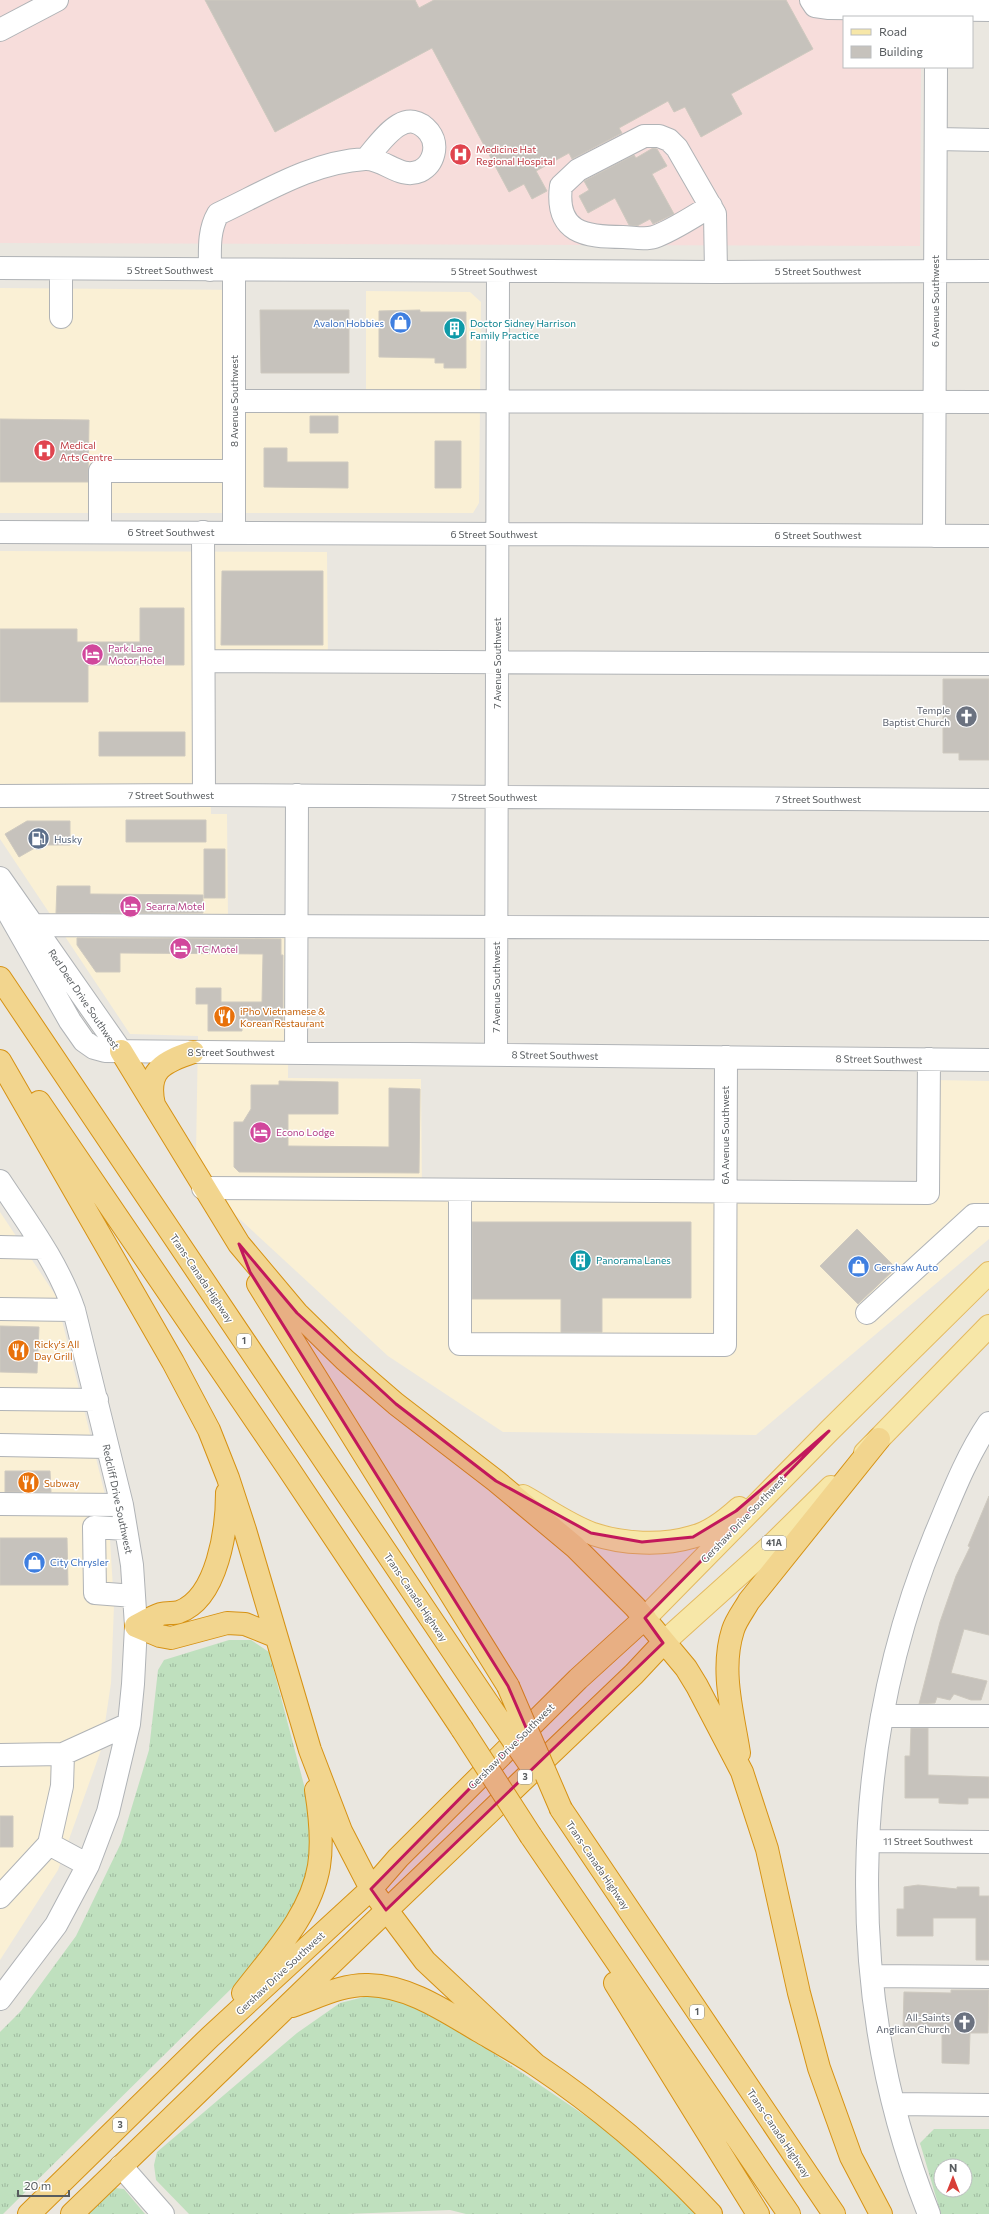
<svg xmlns="http://www.w3.org/2000/svg" width="989" height="2214" font-family="Commissioner,sans-serif">
  <style>
    .commercial { fill: #faf0d5 }
    .medical { fill: #f7dddb }
    .grass { fill: url(#grass-tufts); fill-rule: evenodd }
    .building { fill: #c6c2bc; stroke: #cec9bf }
    .lines { fill: none; stroke-linecap: round; stroke-linejoin: round }
    .minor-casing { stroke: #b0b3b6; stroke-width: 24 }
    .major-casing { stroke: #e3b960; stroke-width: 24 }
    .highway-casing { stroke: #d69214; stroke-width: 24 }
    .minor { stroke: #fff; stroke-width: 22 }
    .major { stroke: #f7e7a8; stroke-width: 22 }
    .highway { stroke: #f2d58e; stroke-width: 22 }
    .highway-bridge-casing { stroke: #d69214; stroke-width: 24; stroke-linecap: butt }
    .highway-bridge { stroke: #f2d58e; stroke-width: 22 }
    .marked { fill: #c2185b; fill-opacity: 0.2; stroke: #c2185b; stroke-width: 3; stroke-linejoin: round }
    .labels { text-anchor: middle; stroke-width: 3; stroke-linejoin: round; paint-order: stroke }
    .shield { fill: #fff; stroke: #8a8d8f; stroke-width: 1 }
    .shield-label { font-size: 9px; font-weight: bold; fill: #585c5f }
    .health-label { font-size: 10px; fill: #be3a42; stroke: #fff; text-anchor: start }
    .street-label { font-size: 10px; fill: #585c5f; stroke: #fff }
    .shop-label { font-size: 10px; fill: #366cbe; stroke: #fff; text-anchor: start }
    .culture-label { font-size: 10px; fill: #0d838f; stroke: #fff; text-anchor: start }
    .hotel-label { font-size: 10px; fill: #b23c85; stroke: #fff; text-anchor: start }
    .worship-label { font-size: 10px; fill: #5b616d; stroke: #fff; text-anchor: end }
    .service-label { font-size: 10px; fill: #4e5e75; stroke: #fff; text-anchor: start }
    .food-label { font-size: 10px; fill: #c56008; stroke: #fff; text-anchor: start }
  </style>
  <defs>
    <pattern id="grass-tufts" width="24" height="20" patternUnits="userSpaceOnUse"><rect width="24" height="20" fill="#bfe0be"/><path d="M3 7l-1-3M5 7V3M7 7l1-3M15 17l-1-3M17 17v-4M19 17l1-3" fill="none" stroke="#9eb99e"/></pattern>
  </defs>
  <rect width="100%" height="100%" fill="#eae7e0"/>
  <path class="commercial" d="M0,288l245,2 -1,105 122,1v-105l104,1 11,10 -2,201 -6,10h-473z
    M0,551l327,1 1,115h-118l1,147h16l1,105h61l-1,159 133,1 1,116 514,4 -1,-119 54,1v158l-233,196 -253,-3 -115,-76 -157,-145 -35,-57 2,-118 -68,-2 -130,-195z
    M0,1212l56,84 52,211 6,98 -3,78 -10,67 -43,120 -58,90z"/>
  <path class="medical" d="M0,0h921l-77,17v50h77l-1,179 -920,-3z"/>
  <path class="grass" d="M229,1640h22l18,12 45,171 3,29 -14,51 -64,78 -236,233h-3v-182l21,-21 55,-75 45,-93 28,-93 9,-80 6,-10z
    M368,1996h19l53,21 181,123 79,74h-234l-16,-4 -104,4h-157l-33,-34 -2,-15 3,-13 140,-119 43,-30z
    M934,2129h55v85h-48l-21,-71zM941,2166h24v24h-24z
    M115,2188l9,1 21,25h-58z"/>
  <path class="building" d="M205,0h210l4,8 15,-8h352l27,49 -82,45 11,20 -41,23 -16,-30 -11,5 -6,-11 -49,27 3,5 -50,26 -3,-6 -33,18 11,20 -15,8 -8,-15 -15,8 -77,-144 -157,84z
    M653,148l4,1 10,17 -15,8 22,40 -21,10 -3,-5 -13,7 -8,-1 -14,-27 -27,15 -9,-17 10,-6 -5,-9 50,-26 2,3z
    M260,310h89v63h-88z
    M420,310v2h46v56h-22v-5h-9v-5l-56,-1v-46z
    M310,416h28v17h-28z
    M0,419l89,1 -1,62h-88z
    M435,441h26v47h-26z
    M264,448h23v14h61v26l-84,-1z
    M222,571h101v74h-102z
    M140,608h44v57h-96v37h-88v-73h77v13h63z
    M943,679h46v81h-30v-7h-16z
    M99,732h86v24h-86z
    M126,820h80v22h-80z
    M27,821h43v24h-30l-21,12 -14,-23z
    M204,849h21v49h-21z
    M57,886h33v8l113,1v18h-147z
    M77,938l204,1v16h2v68h-41v8h-34v-27h-12v-16h25v14h41l1,-48 -143,-1v19h-24l-19,-27z
    M279,1081l59,1v32h-50v32l101,1v-59l31,1 -1,84 -180,-1 -5,-5v-45h9l8,-13v-24h28z
    M472,1222h219v76h-89v34h-41v-33h-89z
    M857,1229l39,39 -38,36 -38,-38z
    M0,1326l39,1 -2,46 -37,-1z
    M5,1471h45l1,21h-46z
    M989,1496v139l-25,-6 -13,44 36,8 -6,19h-10l-17,-6 -4,6 -13,-3 -2,6 -16,1 21,-82 16,-46 14,-29 -2,-1z
    M0,1538h67l1,47h-68z
    M911,1728h17v47l61,2v21h-21v6h-9l-20,-1v-5h-34v-42h5z
    M0,1816h13v31h-13z
    M918,1885l39,4v-2h22v9h10v64h-13v-42h-43v18h-36v-27h7v-22z
    M951,1990h38l-1,43h-18l-1,31 -27,-1v-34l-39,-1 1,-36 47,1z"/>
  <g class="lines">
    <defs>
      <path id="minor" d="M811,0l4,6 14,2 160,2
        M0,30l57,-30
        M936,139l53,1
        M711,206c-17,10 -39,25 -57,31 -9,3 -22,0 -31,0 -38,0 -68,-4 -62,-51l17,-16 66,-34h15l10,4 8,8 38,66 1,58
        M0,268l716,4 273,-1
        M61,269v48
        M210,270c0,-19 -2,-39 8,-56 47,-22 94,-52 147,-55 19,-1 35,21 55,12 14,-7 19,-26 9,-39 -24,-29 -48,10 -63,27
        M234,270v263
        M234,401l755,1
        M0,532l989,4
        M100,532v-61h134
        M203,532l1,263
        M934,536l2,-469
        M204,661l785,3
        M0,796l204,-1 785,5
        M0,878l121,173
        M0,898l70,123 14,20 10,7 11,3 884,9
        M33,925l956,4
        M296,1053l1,-258
        M496,1055l2,-784
        M0,1181c27,41 58,82 74,129l48,195 10,60 4,61 -3,58 -4,40 -21,88 -20,53 -32,60 -56,74
        M203,1188l725,5 1,-134
        M460,1190v154l265,1 1,-288
        M0,1247l44,1
        M0,1309l74,1
        M867,1313l107,-98h15
        M0,1399l97,1
        M0,1445l107,2
        M0,1504l122,1
        M126,1529l-32,-2 1,66 39,3
        M882,1716h107
        M0,1755l63,-1 66,-30
        M868,1841l121,1
        M49,1844l39,21
        M0,1897l49,-53 13,-58 1,-32
        M872,1976l117,1
        M894,2104l95,1
        M121,2166l42,48
        M929,2214c-86,-214 -81,-467 6,-679 16,-38 31,-78 54,-112"/>
      <path id="major" d="M865,1453l124,-127
        M523,1496c22,12 45,29 70,38 30,10 69,12 99,3 17,-4 35,-18 47,-29
        M645,1618l184,-187 160,-158
        M663,1643l110,-99 58,-57"/>
      <path id="highway" d="M0,978l489,727
        M121,1051l118,193 58,69 48,47 51,44 100,77 79,66 60,60 51,61 11,18 45,86 25,77 32,144 20,75 32,89 30,57
        M0,1061l173,301 36,68 19,48 17,52 65,220 31,81 30,58 54,72 111,104
        M39,1102l249,366 174,261
        M154,1105c-8,-35 9,-43 39,-53
        M258,1284l250,402
        M136,1626c8,-4 16,-9 25,-12 6,-2 12,0 18,-2 39,-14 48,-84 48,-119
        M136,1626l24,10 11,2 56,-15 18,1 30,12
        M739,1753c-6,-39 -19,-83 -6,-123 3,-10 11,-20 16,-29l130,-162
        M561,1809l273,405
        M531,1836l258,378
        M615,1983l143,231
        M243,1993c29,-38 68,-78 76,-127 4,-25 1,-51 -3,-76
        M292,2006c24,-8 50,-22 76,-21 41,1 77,26 111,46 19,11 39,22 57,34 64,43 123,93 175,149
        M29,2214l181,-177 161,-148 27,-31 180,-179 67,-61
        M72,2214c186,-181 374,-361 562,-540l29,-31"/>
    </defs>
    <use href="#minor" class="minor-casing"/>
    <use href="#major" class="major-casing"/>
    <use href="#highway" class="highway-casing"/>
    <use href="#minor" class="minor"/>
    <use href="#major" class="major"/>
    <use href="#highway" class="highway"/>
    <defs>
      <path id="highway-bridge" d="M508,1686l53,123
        M489,1705l44,64
        M462,1729l69,107"/>
    </defs>
    <use href="#highway-bridge" class="highway-bridge-casing"/>
    <use href="#highway-bridge" class="highway-bridge"/>
  </g>
  <path class="marked" d="M239,1244l58,69 99,91 100,77 95,52 51,9 51,-5 43,-26 93,-80 -184,187 18,25 -277,267 -15,-21 156,-159 -19,-44 -258,-414z"/>
  <defs>
    <symbol id="hospital-disc" viewBox="-11 -11 22 22"><circle r="9.5" fill="#e0444e" stroke="#fff"/><path d="M-5-5h3v3.5h4V-5h3V5h-3V1.5h-4V5h-3Z" fill="#fff"/></symbol>
    <symbol id="shop-disc" viewBox="-11 -11 22 22"><circle r="9.5" fill="#3f7fe0" stroke="#fff"/><path d="M-5-2.5h2.3a2.7 3.5 0 0 1 5.4 0H5L5.5 6h-11ZM-1.5-2.5h3a1.5 2.3 0 0 0-3 0Z" fill="#fff"/></symbol>
    <symbol id="building-disc" viewBox="-11 -11 22 22"><circle r="9.5" fill="#0f9aa8" stroke="#fff"/><path d="M-4-6H4V6H1V3H-1V6H-4ZM-2.5-4.3h1.7v1.8h-1.7ZM.8-4.3h1.7v1.8H.8ZM-2.5-1h1.7V.8h-1.7ZM.8-1h1.7V.8H.8Z" fill="#fff"/></symbol>
    <symbol id="hotel-disc" viewBox="-11 -11 22 22"><circle r="9.5" fill="#d1479c" stroke="#fff"/><path d="M-6-4.5h1.5V1H6V5H4.5V3h-9V5H-6ZM-4 0a1.8 1.8 0 1 1 3.6 0ZM.5 0V-2.5h3Q6-2.5 6 0Z" fill="#fff"/></symbol>
    <symbol id="church-disc" viewBox="-11 -11 22 22"><circle r="9.5" fill="#6b7280" stroke="#fff"/><path d="M-1.2-6h2.4v3.5h3.3v2.4h-3.3V6h-2.4V-.1h-3.3v-2.4h3.3Z" fill="#fff"/></symbol>
    <symbol id="fuel-disc" viewBox="-11 -11 22 22"><circle r="9.5" fill="#5c6f8a" stroke="#fff"/><path d="M-5.5-6h7V0h2V4h1.3V-2.5L3-4.5l.8-.8L6-3V5H2.5V1h-1V6h-7ZM-4.2-4.7v3.2H.2V-4.7Z" fill="#fff"/></symbol>
    <symbol id="restaurant-disc" viewBox="-11 -11 22 22"><circle r="9.5" fill="#e8710a" stroke="#fff"/><path d="M-5-6h1v4h1v-4h1v4h1v-4h1v5L-1.5 .5V6h-2V.5L-5-1ZM5-6V6H3V1.5H1.5Q1.5-4 5-6Z" fill="#fff"/></symbol>
  </defs>
  <g fill-rule="evenodd">
    <use href="#hospital-disc" x="448" y="142" width="25" height="25"/>
    <use href="#shop-disc" x="388" y="310" width="25" height="25"/>
    <use href="#building-disc" x="442" y="316" width="25" height="25"/>
    <use href="#hospital-disc" x="32" y="438" width="25" height="25"/>
    <use href="#hotel-disc" x="80" y="642" width="25" height="25"/>
    <use href="#church-disc" x="954" y="704" width="25" height="25"/>
    <use href="#fuel-disc" x="26" y="826" width="25" height="25"/>
    <use href="#hotel-disc" x="118" y="894" width="25" height="25"/>
    <use href="#hotel-disc" x="168" y="936" width="25" height="25"/>
    <use href="#restaurant-disc" x="212" y="1004" width="25" height="25"/>
    <use href="#hotel-disc" x="248" y="1120" width="25" height="25"/>
    <use href="#building-disc" x="568" y="1248" width="25" height="25"/>
    <use href="#shop-disc" x="846" y="1254" width="25" height="25"/>
    <use href="#restaurant-disc" x="6" y="1338" width="25" height="25"/>
    <use href="#restaurant-disc" x="16" y="1470" width="25" height="25"/>
    <use href="#shop-disc" x="22" y="1550" width="25" height="25"/>
    <use href="#church-disc" x="952" y="2010" width="25" height="25"/>
  </g>
  <g class="labels">
    <g class="shield">
      <rect x="237" y="1334" width="14" height="14" rx="3"/>
      <rect x="762" y="1536" width="24" height="14" rx="3"/>
      <rect x="518" y="1770" width="14" height="14" rx="3"/>
      <rect x="690" y="2005" width="14" height="14" rx="3"/>
      <rect x="113" y="2118" width="14" height="14" rx="3"/>
    </g>
    <g class="shield-label">
      <text x="244" y="1344">1</text>
      <text x="774" y="1546">41A</text>
      <text x="525" y="1780">3</text>
      <text x="697" y="2015">1</text>
      <text x="120" y="2128">3</text>
    </g>
    <g class="health-label">
      <text x="476" y="153">Medicine Hat<tspan x="476" dy="12">Regional Hospital</tspan></text>
      <text x="60" y="449">Medical<tspan x="60" dy="12">Arts Centre</tspan></text>
    </g>
    <g class="street-label">
      <text x="170" y="274">5 Street Southwest</text>
      <text x="494" y="275">5 Street Southwest</text>
      <text x="818" y="275">5 Street Southwest</text>
      <text transform="translate(935 301) rotate(-90)" y="4">6 Avenue Southwest</text>
      <text transform="translate(234 401) rotate(-90)" y="4">8 Avenue Southwest</text>
      <text x="171" y="536">6 Street Southwest</text>
      <text x="494" y="538">6 Street Southwest</text>
      <text x="818" y="539">6 Street Southwest</text>
      <text transform="translate(497 663) rotate(-90)" y="4">7 Avenue Southwest</text>
      <text x="171" y="799">7 Street Southwest</text>
      <text x="494" y="801">7 Street Southwest</text>
      <text x="818" y="803">7 Street Southwest</text>
      <text transform="translate(496 987) rotate(-90)" y="4">7 Avenue Southwest</text>
      <text transform="translate(84 999) rotate(56)" y="4">Red Deer Drive Southwest</text>
      <text x="231" y="1056">8 Street Southwest</text>
      <text transform="translate(555 1055) rotate(1)" y="4">8 Street Southwest</text>
      <text transform="translate(879 1059) rotate(1)" y="4">8 Street Southwest</text>
      <text transform="translate(725 1135) rotate(-90)" y="4">6A Avenue Southwest</text>
      <text transform="translate(202 1278) rotate(56)" y="4">Trans-Canada Highway</text>
      <text transform="translate(118 1499) rotate(78)" y="4">Redcliff Drive Southwest</text>
      <text transform="translate(743 1519) rotate(-46)" y="4">Gershaw Drive Southwest</text>
      <text transform="translate(416 1597) rotate(56)" y="4">Trans-Canada Highway</text>
      <text transform="translate(511 1746) rotate(-45)" y="4">Gershaw Drive Southwest</text>
      <text x="928" y="1845">11 Street Southwest</text>
      <text transform="translate(598 1865) rotate(56)" y="4">Trans-Canada Highway</text>
      <text transform="translate(280 1973) rotate(-43)" y="4">Gershaw Drive Southwest</text>
      <text transform="translate(779 2133) rotate(56)" y="4">Trans-Canada Highway</text>
    </g>
    <g class="shop-label">
      <text x="384" y="327" text-anchor="end">Avalon Hobbies</text>
      <text x="874" y="1271">Gershaw Auto</text>
      <text x="50" y="1566">City Chrysler</text>
    </g>
    <g class="culture-label">
      <text x="470" y="327">Doctor Sidney Harrison<tspan x="470" dy="12">Family Practice</tspan></text>
      <text x="596" y="1264">Panorama Lanes</text>
    </g>
    <g class="hotel-label">
      <text x="108" y="652">Park Lane<tspan x="108" dy="12">Motor Hotel</tspan></text>
      <text x="146" y="910">Searra Motel</text>
      <text x="196" y="953">TC Motel</text>
      <text x="276" y="1136">Econo Lodge</text>
    </g>
    <g class="worship-label">
      <text x="950" y="714">Temple<tspan x="950" dy="12">Baptist Church</tspan></text>
      <text x="950" y="2021">All-Saints<tspan x="950" dy="12">Anglican Church</tspan></text>
    </g>
    <g class="service-label">
      <text x="54" y="843">Husky</text>
    </g>
    <g class="food-label">
      <text x="240" y="1015">iPho Vietnamese &amp;<tspan x="240" dy="12">Korean Restaurant</tspan></text>
      <text x="34" y="1348">Ricky's All<tspan x="34" dy="12">Day Grill</tspan></text>
      <text x="44" y="1487">Subway</text>
    </g>
  </g>
  <rect x="843" y="16" width="130" height="52" fill="#ffffff" stroke="#bcbebf"/>
  <rect x="851" y="29" width="20" height="6" fill="#f7e7a8" stroke="#bcbebf"/>
  <text x="879" y="36" font-size="12" fill="#585c5f">Road</text>
  <rect x="851" y="46" width="20" height="12" fill="#c6c2bc" stroke="#bcbebf"/>
  <text x="879" y="56" font-size="12" fill="#585c5f">Building</text>
  <g transform="translate(953 2178)"><circle r="19" fill="#ffffff" stroke="#bcbebf"/>
  <path d="M0-3L7 15L0 10L-7 15Z" fill="#d83e38"/>
  <text y="-6" font-size="11" font-weight="bold" text-anchor="middle" fill="#585c5f">N</text>
  </g>
  <path d="M18 2190v6h51v-6" fill="none" stroke="#585c5f" stroke-width="2"/>
  <text x="24" y="2190" font-size="12" fill="#585c5f" stroke="#ffffff" stroke-width="3" paint-order="stroke">20 m</text>
</svg>
